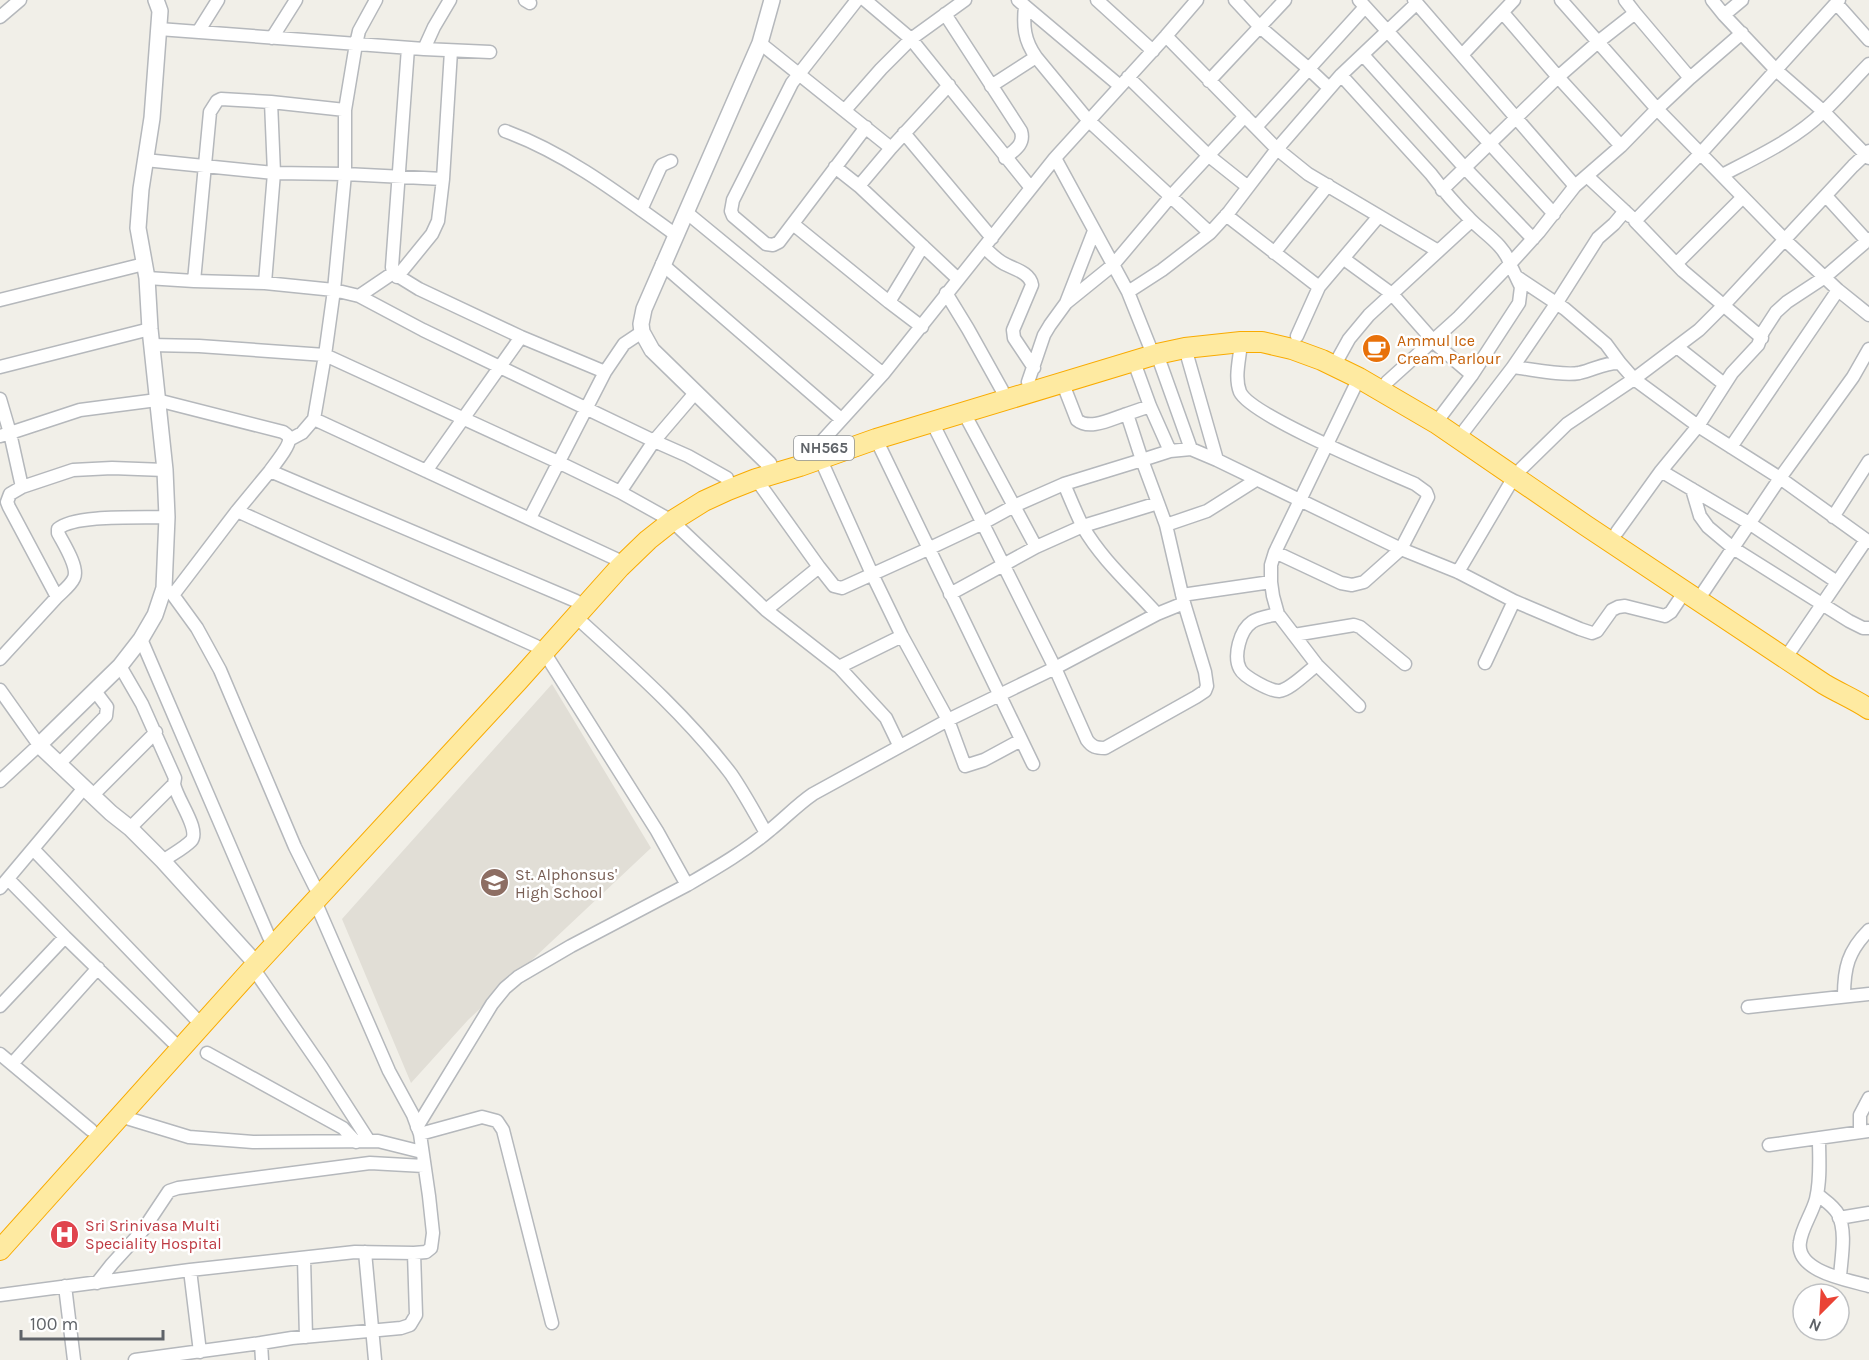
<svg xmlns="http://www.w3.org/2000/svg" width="1869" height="1360" font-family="Karla,sans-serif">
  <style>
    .education { fill: #e1ded6 }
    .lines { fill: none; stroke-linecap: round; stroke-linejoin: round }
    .minor-casing { stroke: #b5b8bc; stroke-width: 15 }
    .tertiary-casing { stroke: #b5b8bc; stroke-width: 18 }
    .trunk-casing { stroke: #f9ab00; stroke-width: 22 }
    .minor { stroke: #fff; stroke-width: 12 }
    .tertiary { stroke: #fff; stroke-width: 15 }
    .trunk { stroke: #feeaa1; stroke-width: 20 }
    .labels { text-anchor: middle; stroke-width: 5; stroke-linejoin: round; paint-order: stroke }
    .shield { fill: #fff; stroke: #8f9295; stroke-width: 1.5 }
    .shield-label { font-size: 15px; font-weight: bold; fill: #5f6368 }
    .food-label { font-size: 16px; fill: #c56008; stroke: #fff; text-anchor: start }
    .education-label { font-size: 16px; fill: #785e54; stroke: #fff; text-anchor: start }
    .health-label { font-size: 16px; fill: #be3a42; stroke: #fff; text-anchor: start }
  </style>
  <rect width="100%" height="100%" fill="#f1efe8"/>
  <path class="education" d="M552,684l99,164 -183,172 -57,63 -69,-164z"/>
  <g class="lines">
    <defs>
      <path id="minor" d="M525,0l5,3
        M857,0l-65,83 -59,117 -2,11 2,5 33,28 7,1 6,-3 87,-115
        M865,0l46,39 120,149
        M1018,0l7,6c-2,20 -1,34 11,51
        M1097,0l56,51
        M1235,0l25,27 49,42 20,19
        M1359,0l195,214
        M1414,0l161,186
        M1561,0l37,42 37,-29 -10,-13
        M1712,0l12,15 52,55 48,42 45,46
        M1836,3l33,37
        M1025,6l95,80
        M1503,13l55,64 63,69
        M1635,13l55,65 -33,31 128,131 53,50 31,25
        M945,14l76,117c4,13 -6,19 -16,27
        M1724,15l18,-15
        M0,17l20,-17
        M159,29l265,20 66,3
        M198,32l20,-32
        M1166,36l111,113 64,-74 76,-72
        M272,38l24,-38
        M760,43l131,105
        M408,48l-16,219 1,6 26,16 102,48 84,35 -75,146
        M424,49l10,-22 16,-27
        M1363,55l101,112 69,72
        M1462,55l52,-55
        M1341,75l90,99c12,16 24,30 38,44 13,14 36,27 41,46l-51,53 -72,65
        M1128,77l81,79 39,31
        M1690,78l52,-45
        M1209,81l76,-81
        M991,86l45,-29 52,63 122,113 -48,37 -34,22
        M845,110l36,-41 30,-30 54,-39
        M1256,127l109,-120
        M505,131c63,23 117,65 171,104
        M904,133l88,105
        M1869,151l-16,15 -130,140 -24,24 -65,49 64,47 82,52 89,64
        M1055,158l73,134 22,55
        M145,160l129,13 71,1 98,5
        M835,167l24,19 99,93
        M1722,175c35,-18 74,-36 102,-64 16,-15 30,-32 45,-47
        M1587,176l43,40
        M859,186l32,-38 58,-63
        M1826,196l41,45
        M641,210l19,-42 2,-3 9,-4
        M686,212l197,162
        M1226,215l93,72
        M793,224l96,78
        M1210,233l19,-21 48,-63 31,25 130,77
        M984,247c6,6 12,12 19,16 10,6 27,9 29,22l-19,45 1,8 20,30
        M1274,253l54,-68
        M1344,259l48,35 45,51 35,30
        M1677,263l66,-66
        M662,264l179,155
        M397,277l35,-43 6,-13 5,-42 8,-128
        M1517,277l48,32 41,35 14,19
        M147,278l47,3 16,-169 7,-11 4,-2 50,3 74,8
        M194,281l71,2 69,7 25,6 64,34 231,111 -34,51
        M265,283l9,-110 -3,-71
        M946,293l22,36 34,61
        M359,296l34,-23
        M0,300l144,-36
        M1066,303l28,-72
        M922,327l-33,-25 34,-56
        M1297,336l22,-49 60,-71
        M1762,338l-79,-67 -48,-50 66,-68 138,-153
        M1241,342c-1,16 -7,35 -1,50 11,24 146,79 175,92l11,8 2,5 -27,52 -37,33 -12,3 -11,-2 -66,-31
        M151,345l48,1 126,9 9,-65 11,-116v-64l11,-66 3,-13 17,-31
        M1677,347l47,37
        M1185,348l32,112
        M1157,354l34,95
        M1339,357l10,-18 20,-24 102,-94
        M1134,362l16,44 20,45 21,-2 26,11 184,89 57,23 56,29 66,28 12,4 5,-2 15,-21 6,-3 7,-1 40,10 6,-4 14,-21
        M0,367l150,-38
        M1513,367l43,-63 42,-66 16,-14 11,-13
        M605,372l19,-28 18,-12
        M1028,382l16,-47 6,-10 16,-22 47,-38 58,-69 74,-80
        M1063,384l14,36c13,11 36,-2 50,-6l15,46 28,-9
        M695,393l-41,48 34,15 39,22
        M0,399l10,34 -10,3
        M964,413l72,134
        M1127,414l23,-8
        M1441,416l31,-41 47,-72 2,-16 -11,-23 29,-32 36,-46 46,-40 36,-37 -59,-67 -40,35 -116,113
        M932,422l123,246 32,72c5,7 9,8 18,8l91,-51 9,-6 2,-5 -2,-14 -21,-69 -18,-78
        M1464,431l49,-64c18,2 49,9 66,6 15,-3 26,-11 41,-10l14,16 -67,45 -46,45
        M876,439l157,325
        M289,440l13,-7 12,-14
        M1731,447l107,-157
        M813,451l70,-77 172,-216 111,-122 31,-36
        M426,471l95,-134
        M1661,471l88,52 88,59
        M756,479l63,88 -53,43
        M22,487l-12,-54 70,-23 77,-10 126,32c3,2 6,3 6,8 0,7 -15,25 -19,31l306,130
        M1692,489l8,27 8,11 25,21 116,73 14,7h6
        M1158,503l8,22 41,-14 49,-31
        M237,511l33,-40
        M1833,517l36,-56
        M1617,532l44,-61 37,-45 34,-53 26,-28 5,-13 13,-20 11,-10 38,-25 44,-38
        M616,559l-302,-140 11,-64 233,107 62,30 52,29 94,89 73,57 63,-31
        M819,567l15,19 8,2 86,-39 55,-26 31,-17 50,-22c6,14 12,29 19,43 19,33 49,59 74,87l-102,54 -107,52 17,46 19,-6 37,-20
        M1458,572l56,-95
        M167,590l6,5 24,33 23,42 75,177 20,40
        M1704,591l76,-113 73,-101 16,-28
        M950,594l86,-47 47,-21 75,-23 -16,-43 -78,24
        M173,595l64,-84 299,135
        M1182,595l89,-13
        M57,597c6,-6 14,-12 17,-19 5,-11 -11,-35 -16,-45v-4c16,-15 86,-11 109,-12
        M1157,614l27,-11
        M1278,614c-8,2 -19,3 -26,8 -12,8 -19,34 -12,47 4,8 30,22 39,22 11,-1 29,-20 38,-26
        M576,617c54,49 110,98 155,157 13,19 24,39 35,59
        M1294,635l60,-10 6,2 45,37
        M141,639l128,298
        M1791,650l75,-110
        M544,652l113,179 30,54c29,-17 57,-33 83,-55 15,-12 27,-25 43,-36l135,-74 -46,-84 -30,-62 -52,-116
        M0,659l57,-62 -48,-90 -2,-5 3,-8 12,-7 51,-17 39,-2 53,2
        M1485,663l29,-62
        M120,666l22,38 33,74 -1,6 -44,44
        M839,667l47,51 13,27
        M0,690l39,55 -39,36
        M1359,706l-42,-41 -39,-51 -5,-18 -2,-14v-17l4,-13 84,-174
        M58,765l48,-49 1,-9 -12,-16
        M92,796l64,-64
        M33,849l162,169
        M163,861c9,-7 20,-12 28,-20 10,-11 -14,-41 -17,-57
        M8,879l57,58 108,105
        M0,888l84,-100
        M253,968l69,100 47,73
        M1844,996c0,-28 4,-45 25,-66
        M0,1006l65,-69
        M1748,1007l121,-13
        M207,1053l136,75 13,14
        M0,1054l91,76
        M12,1064l86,-96
        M120,1116l69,21 64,5 125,-1 44,11
        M417,1127l75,-123 13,-16 13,-11 53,-31 116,-61
        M1860,1132v-17l9,-17
        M420,1134l62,-17 15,4 6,9 49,193
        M1819,1138c0,20 2,41 -3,61 -4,15 -14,28 -16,43 -5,30 49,38 69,44
        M1769,1145l100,-14
        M1817,1194c7,6 17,12 21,20 9,18 3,45 2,63
        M1839,1218l30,-5
        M365,1252l10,108
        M304,1258l2,79
        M190,1270l10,82
        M97,1283l15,-19 31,-34 26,-39 9,-3 192,-25 54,3
        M65,1286l9,74
        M0,1295l190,-25 165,-18 59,1 12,-1 5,-4 2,-15 -4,-37 -9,-62 -7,-19 -24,-44 -74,-170
        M261,1343l31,-5 109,-10 9,-3 6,-10 -2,-62
        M135,1360l126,-17 1,17"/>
      <path id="tertiary" d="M156,0l4,11 -8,107 -11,71 -3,39 9,50 3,51 15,141 2,47 -3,71 -9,27 -14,24 -21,27 -81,79 72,68 19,15 33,33 88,97
        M769,464l-117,-114 -10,-18 -1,-8 3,-15 116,-266 12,-43"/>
      <path id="trunk" d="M0,1250l253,-282 265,-287 102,-114 28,-27 24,-19 32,-20 24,-11 28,-11 44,-13 76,-27 281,-85 28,-6 56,-6h21l30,7 30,11 37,18 77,45 149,102 239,159c15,9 30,15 45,25"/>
    </defs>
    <use href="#minor" class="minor-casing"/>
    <use href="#tertiary" class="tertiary-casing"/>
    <use href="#trunk" class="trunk-casing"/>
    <use href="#minor" class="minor"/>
    <use href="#tertiary" class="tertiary"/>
    <use href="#trunk" class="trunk"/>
  </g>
  <defs>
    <symbol id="cafe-disc" viewBox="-11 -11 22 22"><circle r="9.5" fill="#e8710a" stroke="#fff"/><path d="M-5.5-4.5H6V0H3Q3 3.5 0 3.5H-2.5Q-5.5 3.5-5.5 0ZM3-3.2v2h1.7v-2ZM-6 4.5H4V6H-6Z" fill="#fff"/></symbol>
    <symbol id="school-disc" viewBox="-11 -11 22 22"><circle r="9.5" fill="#8d6e63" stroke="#fff"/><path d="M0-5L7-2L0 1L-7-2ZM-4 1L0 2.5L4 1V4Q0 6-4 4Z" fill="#fff"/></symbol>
    <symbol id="hospital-disc" viewBox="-11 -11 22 22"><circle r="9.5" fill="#e0444e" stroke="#fff"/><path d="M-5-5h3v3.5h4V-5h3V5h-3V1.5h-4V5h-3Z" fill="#fff"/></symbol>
  </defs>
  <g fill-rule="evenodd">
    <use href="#cafe-disc" x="1360" y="332" width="33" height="33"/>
    <use href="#school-disc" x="478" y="866" width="33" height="33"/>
    <use href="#hospital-disc" x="48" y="1218" width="33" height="33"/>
  </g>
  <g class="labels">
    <rect class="shield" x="794" y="436" width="60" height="24" rx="4.5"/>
    <g class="shield-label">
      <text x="824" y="453">NH565</text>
    </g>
    <g class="food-label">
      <text x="1397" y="346">Ammul Ice<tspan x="1397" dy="18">Cream Parlour</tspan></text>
    </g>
    <g class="education-label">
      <text x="515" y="880">St. Alphonsus'<tspan x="515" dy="18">High School</tspan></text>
    </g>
    <g class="health-label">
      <text x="85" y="1231">Sri Srinivasa Multi<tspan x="85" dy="18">Speciality Hospital</tspan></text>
    </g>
  </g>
  <g transform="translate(1821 1312) rotate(204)"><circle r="28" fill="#ffffff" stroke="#bfc1c3" stroke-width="1.5"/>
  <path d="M0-4.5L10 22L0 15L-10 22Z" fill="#ea4335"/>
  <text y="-9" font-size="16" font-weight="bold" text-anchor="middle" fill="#5f6368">N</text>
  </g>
  <path d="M21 1330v9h142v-9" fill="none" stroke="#5f6368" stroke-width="3"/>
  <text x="30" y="1330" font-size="18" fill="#5f6368" stroke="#ffffff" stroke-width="4.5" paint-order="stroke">100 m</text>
</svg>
